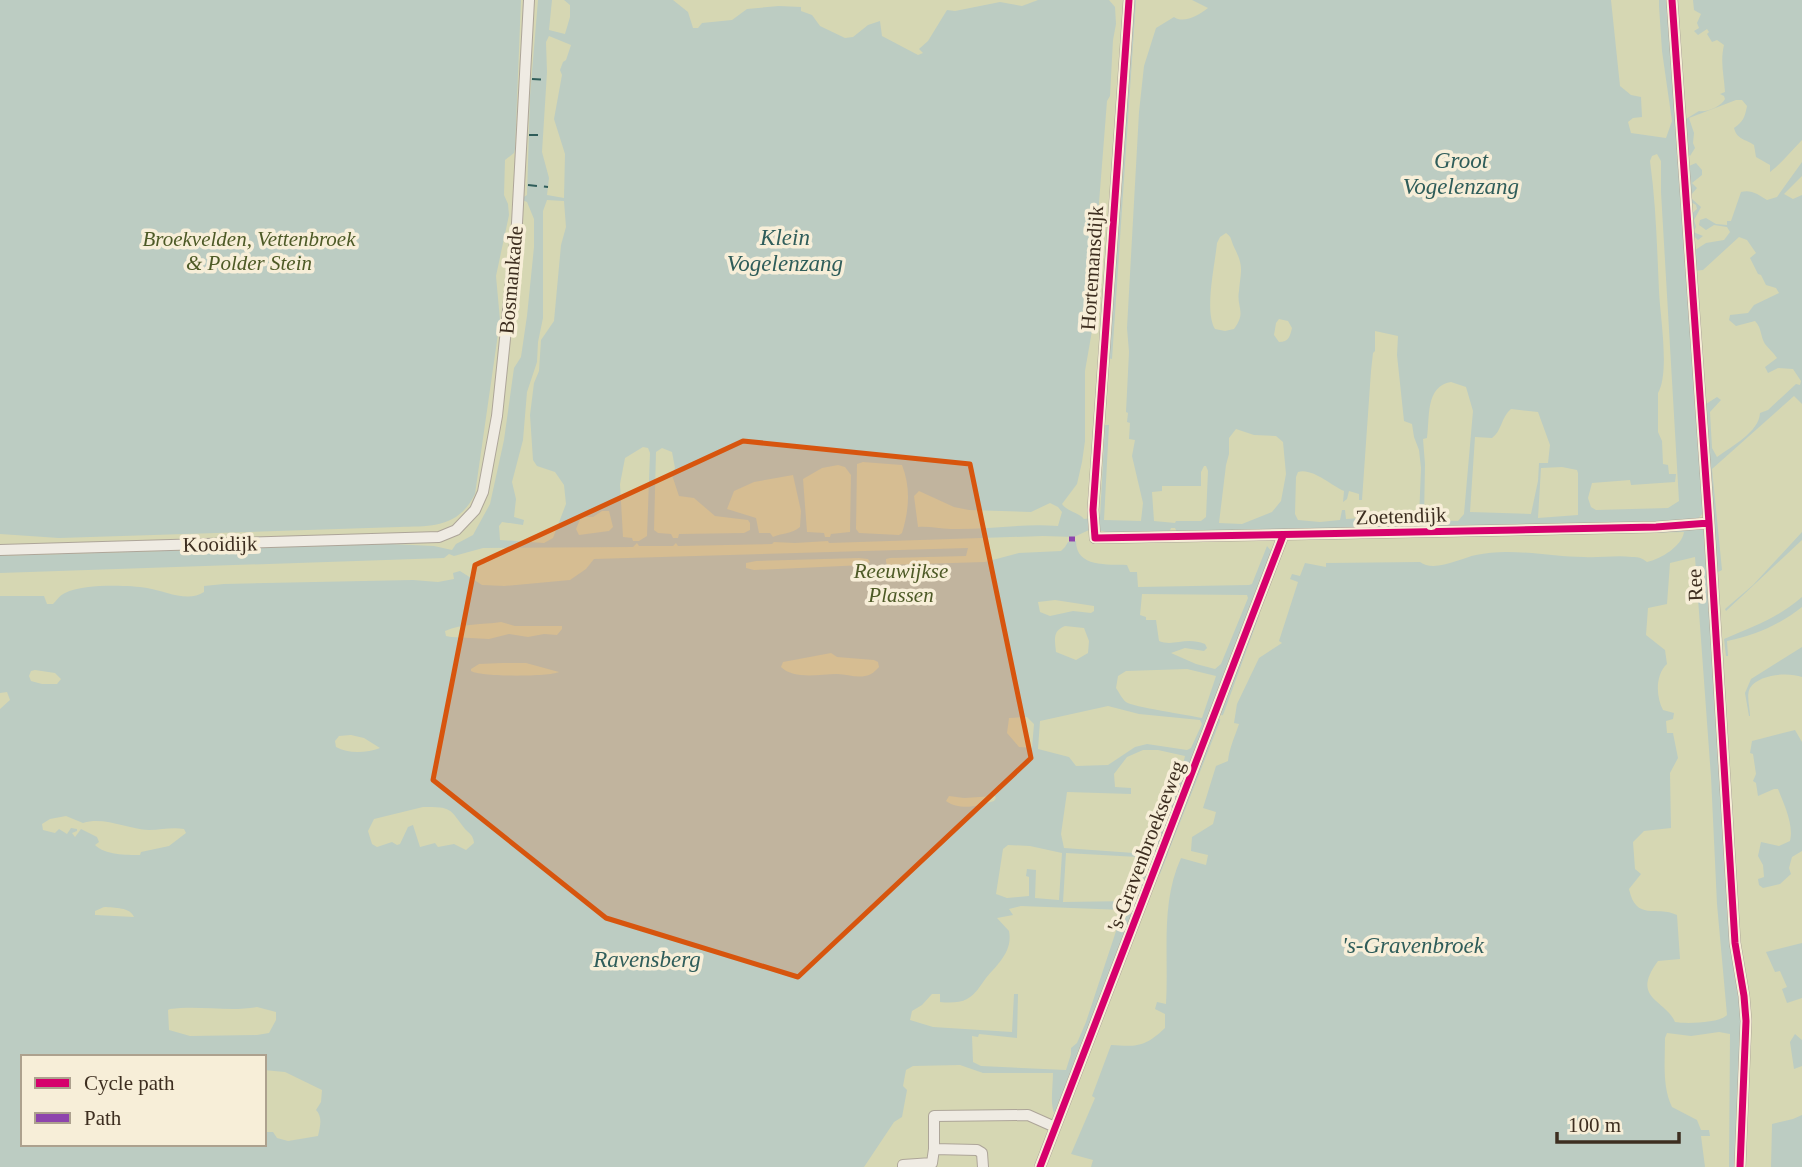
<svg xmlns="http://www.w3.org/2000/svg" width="1802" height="1167" font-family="Georgia,serif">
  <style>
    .green { fill: #d6d7b3; fill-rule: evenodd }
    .water { fill: #bcccc2; fill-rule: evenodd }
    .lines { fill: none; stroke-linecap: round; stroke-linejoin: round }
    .stream { stroke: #bcccc2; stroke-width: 2.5 }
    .ferry { stroke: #2f5d5a; stroke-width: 2; stroke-dasharray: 9 7; stroke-linecap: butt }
    .minor-casing { stroke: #ada599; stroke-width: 12 }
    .minor { stroke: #efebe3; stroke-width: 10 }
    .quiet { stroke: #8e44ad; stroke-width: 5; stroke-dasharray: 10 5; stroke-linecap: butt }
    .cycleway-casing { stroke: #f7eed8; stroke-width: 11 }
    .cycleway { stroke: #d6006c; stroke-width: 7 }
    .marked { fill: #d7550e; fill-opacity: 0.2; stroke: #d7550e; stroke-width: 5; stroke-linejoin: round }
    .labels { text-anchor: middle; stroke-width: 7; stroke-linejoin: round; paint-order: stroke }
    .park-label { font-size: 21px; font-style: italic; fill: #4d5a26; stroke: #f7eed8 }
    .street-label { font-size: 21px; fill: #3d2e20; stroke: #f7eed8 }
    .water-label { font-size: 23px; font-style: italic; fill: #2f5d5a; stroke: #f7eed8 }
  </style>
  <rect width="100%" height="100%" fill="#e7e0d1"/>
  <path class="green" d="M0,0h1802v1167h-1802zM23,1057h241v87h-241z"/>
  <path class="water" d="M0,0h521l-6,149 -1,4 -9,7 -1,35 4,9 1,11 -13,61 4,44 -25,174c-17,34 -43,32 -76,33l-340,11 -59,-4z
    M538,0h14l-3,30 16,4 5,-17v-12l-6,-5h109l15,12 5,16h5l4,-5 30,-3 15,-11 32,-3 22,1v4l11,4 8,11 25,12 8,-1 15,-12 12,-4 2,15 36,19 5,-2 -4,-4 9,-8 19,-31 8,1 45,-9 22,4 16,-6h71l6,7 1,17 -3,16 -3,56 -3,5 -16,204 2,20 -8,46v70l-3,21 -5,22 -15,20c6,8 16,8 22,15l16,-2 5,-92h4l-5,95 37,1 2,-18 -11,-47 3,-16 -6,-1 1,-16 -3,-1 1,-9 -2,-1 3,-60 -2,-24 12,-216 5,-46 12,-38 18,-11c10,7 25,-2 34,-9l-16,-8h419l9,86 11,9 10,2 1,20 -9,1 -5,4 3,11 35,5 6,-17 -10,-70 -3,-45v-6h10l34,513 -6,7v5l7,6 2,10 4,65 -2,5 2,3 14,239 18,146 -5,168h-8l1,-133 -11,-2 -28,4 -24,-3 -2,5c0,23 -3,48 7,69l25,13 4,10h8l1,6h-9l4,31h-614l2,-7 -22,-6 24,-56 -3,-2 19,-51c26,2 34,2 54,-17v-14l-10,-5 2,-7 9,2c3,-49 -6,-100 15,-146l25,7 2,-10 -17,-4 1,-14 21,-13 3,-12 -13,-4 13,-42 12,-5c1,-12 7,-25 11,-37l-5,-1 3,-19 22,-46 23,-15 -3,-2 19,-59 -8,-3 2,-5 8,2 5,-13 21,4v-4l94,-1c14,11 41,-4 56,-7 34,-8 74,2 108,2 16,1 32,-2 48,0 7,0 10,1 15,5 14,-3 35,-16 37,-30l-234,5 197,-13 -470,8 -2,-4h-4l-2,5 -49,2 -31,-7v2l-15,7 -31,-1 -214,7 -1,-2 -33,2 -21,-1 -2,2 -94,2 -2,-3 -3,3h-34l-2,-3 -4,4 -150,1 -29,8 -5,-2 -5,4 -444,15v-17l391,-12 43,2 18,4 4,-6 17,-9 17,-31 14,-64 10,-72 7,-11 6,-41 7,-69v-28l-7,-17 -5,-2v-2l5,-3 3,-99zM549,36l22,9 -5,15 -3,2 -3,8 2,5 -8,44 11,35 -1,44 -17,-3 2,-17 -7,-26 5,-80 -1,-30zM1657,154l4,7v31l18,309 -11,7 -72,2 -5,-3 -3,-9 4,-15 38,-3 1,5 44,-3 1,-8h-7l-1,-9 -5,-1 -1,-23 -4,-9v-39c12,-20 2,-78 1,-102 -2,-44 -3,-87 -9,-130l2,-5zM547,200l17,1 2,26 -5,18 -7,76 -13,19 -2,31 -5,12 -4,32 3,45 4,6 18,6 9,13 2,19 -13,34 -9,5 -44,-3 -1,-14 3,-4 21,3 1,-5 -10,-3 2,-18 -4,-17 11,-42 4,-48 10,-30 1,-20 5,-24v-107zM1226,233c6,4 5,8 8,14 10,20 7,22 5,44 -3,16 8,21 -5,38l-9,2 -10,-2c-11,-18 0,-64 2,-86l3,-6zM1279,319l9,2 4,7c-2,8 -3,14 -13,14l-5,-7 2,-12zM1375,331l23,5 -1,19 7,66 8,3 2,13 5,13 2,18 -2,51 -56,4 -1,-5 -16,1 -1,-9h-3l-2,10 -20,2 -22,-2 -3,-6 1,-37 2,-5c13,-5 33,13 46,19l-1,11 4,-3 2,-8 10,3v6h3l9,-129 2,-18 2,-2zM1451,382l15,5 7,24 -9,103 -6,7 -31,-1 -3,-1 1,-55 -2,-25 4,-1c3,-20 -2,-52 24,-56zM1511,409l27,3 12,33 -2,18h-9l-1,18 -7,33 -61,-2 5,-75 17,1c10,-7 9,-21 19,-29zM1236,429l18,6 22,1 7,6 3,32 -5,27 -9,11 -30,12 -23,-1 7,-58 3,-11v-16zM643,447l5,1 2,5 -3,83 -8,5h-6l-1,-3 -9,-1 -3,-53 5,-26zM662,448l10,4 3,16 -3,7 7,21 15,2 21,18 33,4 2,3v7l-6,3 -65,1 -1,4h-5l-2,-4 -13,-1 -4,-3 2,-78zM863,462l39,3c9,23 7,45 0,68l-3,2 -40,-2 -3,-4 1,-65zM838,465l7,2 6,8 -1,57 -19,2 -1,3h-5l-1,-4 -17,-1 -4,-53 19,-11zM1204,466h2l2,5 -2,46 -5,4h-25l-1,2 -21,-2 -2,-29 10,-1v-5h39v-14zM1562,467l15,3 1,3v42l-40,3 3,-50zM793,475l8,36 -1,16c-8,7 -19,6 -27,10l-3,-4h-11l-3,-15 -29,-9 7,-18 20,-9zM919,491l35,16 15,3 62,2 19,-9 8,4 4,5 -4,14c-36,-3 -71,4 -107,3 -12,0 -22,-3 -33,-2l-4,-31zM602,511h7l4,16 -4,4 -30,4 -3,-6 5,-12h12zM1695,557l16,220 6,127 10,111c-7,8 -41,9 -52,7 -10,-23 -45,-23 -17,-61l22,-2 -3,-44c-21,-10 -41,7 -48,-26l12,-15 -6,-5 -2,-27 11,-11 27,-3 -1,-55 8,-15 -5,-25h-6l-1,-12 7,-2 1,-6 -11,-3c-7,-13 -8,-35 4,-46l-2,-14 -19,-15 2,-27 19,-4 3,-41z
    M1133,0h3l-24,359 -4,-1z
    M1693,0h109v140c-11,11 -19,22 -32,32v-7l-14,-8 -2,-12c-8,-6 -17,-5 -20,-17 9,-6 11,-11 13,-22l-5,-6h-6l-47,18 5,15 -1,10 2,5 -5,8 -4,-4c2,-11 -4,-22 0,-33l13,-8c7,2 23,-5 26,-12l-1,-3 -4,-2 5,-2c-1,-17 -5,-30 -1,-47l-7,-5 -5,2 -5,-8 2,-2 -2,-3 -9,6 -4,-4 5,-3 -2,-5 4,-9 -7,-4z
    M1802,162v14l-18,18 9,5 9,-4v209l-8,-8 -82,73 10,101 -6,3 -12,-188 2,19 11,-7 4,3 -11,12 2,36 5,9c15,-11 42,-25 43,-44l8,-3 28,-26 4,1 1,-4 -8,-12 -15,-1 -10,5 -3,-6 12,-9c-4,-6 -8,-9 -12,-14 -5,-8 -3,-16 -10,-23l-19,5 -7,-6 1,-5 18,-2 6,-8 25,-12 -3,-5 -10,-3 -5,-10 -3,-1 -8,-16 6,-5 -9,-13 -8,-3 -36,33 -10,1 -1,-19 14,-9 18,-3 6,-8 -3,-5 -13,-2 -8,5 -7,-5 1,-5 6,-2 10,6 11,1v-4h4l10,-29c10,-3 18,3 26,8l10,-3z
    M1696,163l6,7v5l-10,8 5,5 -6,7 1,4 9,8 -7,13 2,7 -3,5 10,4 -5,4 -7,-6 -1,-19 7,-6 -1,-4 -7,-4 -2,-31 2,-4z
    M1802,532v8l-76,71 -1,-2 28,-24z
    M1074,541h2c0,27 32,23 51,24l3,7h7l1,15 111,-2 3,-1 15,-38 6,7 -21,56 -3,1 -86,230 -5,5 2,2 -78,204 -4,3 1,4 -25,55c-4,-9 -1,-28 -1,-40h-70l-23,-8 -47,1 -7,4 -3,16 4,4 -5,27 -8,5 -30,45h-864v-458l10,-9 -3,-8 -7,1v-97h44l3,8h6c4,-4 7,-9 12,-11 19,-9 61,-8 82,-5 18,3 41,15 57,4v-6l20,-2 189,-4 25,2 16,-3 -1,-6 7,-2 22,14 22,1 66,-6 16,-11 8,-10 374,-11 -2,8 -76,2 -4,1v3l1,3 98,-3 34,-9 42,-2 4,-4 3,-5zM859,558l9,1 2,3 -6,3 -110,5 -8,-2v-5l10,-2zM1142,594l105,1 1,3 -27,66 -6,5 -19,-5 -25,-11 14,-5 19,3 3,-3 -2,-4c-20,-8 -31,3 -46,-3l-3,-21h-10v-3l-6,-2zM1055,600l39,6v5l-3,2 -18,-2 -23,5 -10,-4 -2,-10zM501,622l14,4h47v3l-5,6 -13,-1 -16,3 -19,-3 -20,5 -38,-2 -5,-1 -1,-5c17,-8 37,-6 56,-9zM1065,626l19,2 5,13 -1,12 -12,7 -20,-8c-1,-12 -4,-21 9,-26zM831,653l6,4 37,3 4,2 1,5c-4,4 -7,8 -14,9 -9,2 -19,-2 -28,-2 -17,0 -43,6 -56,-7l2,-5zM502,663h24l33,9c-11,5 -79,5 -88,-1v-2l8,-5zM1187,669l29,7 -14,42c-13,-3 -70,-11 -76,-16 -4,-3 -7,-10 -10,-14l2,-12 8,-5zM35,670l20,3 6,6 -4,5h-15l-11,-3 -2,-5 2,-5zM1108,706l31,8 61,6 2,4 -11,24 -4,2 -40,-6 -12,3 -27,18 -32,1 -7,-9 -31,-8 2,-28zM1027,717l7,7 -2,24 -13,-1 -12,-14 2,-15zM351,735l13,3 16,10c-13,5 -32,6 -44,-1l-1,-6 4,-5zM1143,750h15l27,6 -4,17 1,2 -14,20 -6,27 -14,32 -84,-6 -3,-14 6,-42 64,2v-6l-16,-1 -1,-13 13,-17zM949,796l15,2 31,-2 1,2 -2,3c-15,5 -34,10 -48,0zM423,807c29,0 26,1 42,22 5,5 8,6 9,14l-8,7 -12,-6 -16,3 -3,-4 -15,4 -7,-22 -5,2 -8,17 -3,1 -5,-3 -15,5 -5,-3 -4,-13 6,-12zM66,816l17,7c21,-7 44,6 66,7 12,0 23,-3 35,-1l2,4 -17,13 -28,6 -1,3c-14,0 -35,0 -45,-10l4,-3 -2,-5 -16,-8 -6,8 -3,-4 5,-2v-2l-6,-1 -4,6 -8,-5 -4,4 -12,-3 -1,-6 8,-5zM1008,845l22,1 32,7 -3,47 -24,-2 1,-28 -9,-1 -1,7 3,1v19l-22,2 -11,-4 7,-45zM1066,853l72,4v25l-7,19 -68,1zM1021,906l102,4 -37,112 -9,21 -6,5v6l-5,16 -85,-4 -8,-4 -1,-26 6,1 1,-3 38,4 1,-44h-4l-2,38 -79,-5 -23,-7 2,-9 10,-6 10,-11h8v8c9,1 20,1 27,-3 9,-5 13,-13 19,-21 12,-14 27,-27 23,-47l-12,-13 16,-3 -4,-6zM104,907c11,1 26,0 30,10l-39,-2v-4zM257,1007l19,5v8l-7,13 -12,2 -67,1 -21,-6 -1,-20 2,-1c29,-4 59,3 87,-2zM23,1057h241v13l21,2 37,18 -1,12 -5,8c7,7 4,17 2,26l-30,5 -11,-3 -4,-6h-9v12h-241z
    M1802,597v10c-21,17 -48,29 -75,34l1,15h-2l-2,-17c30,-13 52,-20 78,-42z
    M1802,647v30c-14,-5 -43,-3 -52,11 -4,7 0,20 0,28h-1l-4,-23 6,-14z
    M1795,730l7,12v109l-10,6 -3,11 2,6 -11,10 -17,4 -4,-3 -1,-6 6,-2 -1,-12 -5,-9 3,-14 18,4 11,-5c4,-16 -6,-37 -12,-52h-4l-16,7 -2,-13 -3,-2 3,-7 -3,-20 -3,-1 2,-12z
    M1802,943v55l-15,5 -5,-14 5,-2 -7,-16 -5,1 -9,-20z
    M1795,1034l7,6v26l-8,3 -4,-27z
    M1802,1115v52h-31l1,-43 21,-5z"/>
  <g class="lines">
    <path class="stream" d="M1222,714l36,-99
      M1167,852l52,-132
      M1159,873l8,-20"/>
    <path class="ferry" d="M532,79l15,1
      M529,135h14
      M528,185l20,2"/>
    <defs>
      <path id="minor" d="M1129,0l-36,510 2,28 422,-8 139,-3 53,-4
        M1672,0l37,523 26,420 9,53 2,25 -6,146
        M0,550l439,-13 17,-7 19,-20 8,-18 14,-76 20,-193 12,-223
        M934,1149l43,1 5,3 1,14
        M903,1167v-2l29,-2 2,-14v-33l94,-1 27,12
        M1040,1167l243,-631"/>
    </defs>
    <use href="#minor" class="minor-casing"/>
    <use href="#minor" class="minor"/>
    <path class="quiet" d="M1069,539h6"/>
    <defs>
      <path id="cycleway" d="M1129,0l-36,510 2,28 422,-8 139,-3 53,-4
        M1672,0l37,523 26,420 9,53 2,25 -6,146
        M1040,1167l243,-631"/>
    </defs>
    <use href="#cycleway" class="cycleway-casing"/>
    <use href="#cycleway" class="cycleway"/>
  </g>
  <path class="marked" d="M743,441l227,23 61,294 -233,219 -192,-59 -173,-138 42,-215z"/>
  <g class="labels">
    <g class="park-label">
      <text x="249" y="246">Broekvelden, Vettenbroek<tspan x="249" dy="24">&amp; Polder Stein</tspan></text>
      <text x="901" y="578">Reeuwijkse<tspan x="901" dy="24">Plassen</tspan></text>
    </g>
    <g class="street-label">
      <text transform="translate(1092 268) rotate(-86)" y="7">Hortemansdijk</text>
      <text transform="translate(511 280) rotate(-85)" y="7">Bosmankade</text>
      <text transform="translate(1401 516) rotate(-2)" y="7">Zoetendijk</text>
      <text transform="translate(220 544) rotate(-1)" y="7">Kooidijk</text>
      <text transform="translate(1695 585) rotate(-93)" y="7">Ree</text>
      <text transform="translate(1146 846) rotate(-69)" y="7">'s-Gravenbroekseweg</text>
    </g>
    <g class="water-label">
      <text x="1461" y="168">Groot<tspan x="1461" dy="26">Vogelenzang</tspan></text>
      <text x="785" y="245">Klein<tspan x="785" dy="26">Vogelenzang</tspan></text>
      <text x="1413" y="953">'s-Gravenbroek</text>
      <text x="647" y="967">Ravensberg</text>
    </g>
  </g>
  <rect x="21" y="1055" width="245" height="91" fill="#f7eed8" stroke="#ada18e" stroke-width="2"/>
  <rect x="35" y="1078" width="35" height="10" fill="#d6006c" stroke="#ada18e" stroke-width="2"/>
  <text x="84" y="1090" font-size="21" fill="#3d2e20">Cycle path</text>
  <rect x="35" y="1113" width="35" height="10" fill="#8e44ad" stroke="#ada18e" stroke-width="2"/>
  <text x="84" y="1125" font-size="21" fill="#3d2e20">Path</text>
  <path d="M1557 1132v10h122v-10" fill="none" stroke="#3d2e20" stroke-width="3.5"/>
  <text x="1568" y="1132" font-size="21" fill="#3d2e20" stroke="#f7eed8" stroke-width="5" paint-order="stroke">100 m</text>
</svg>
